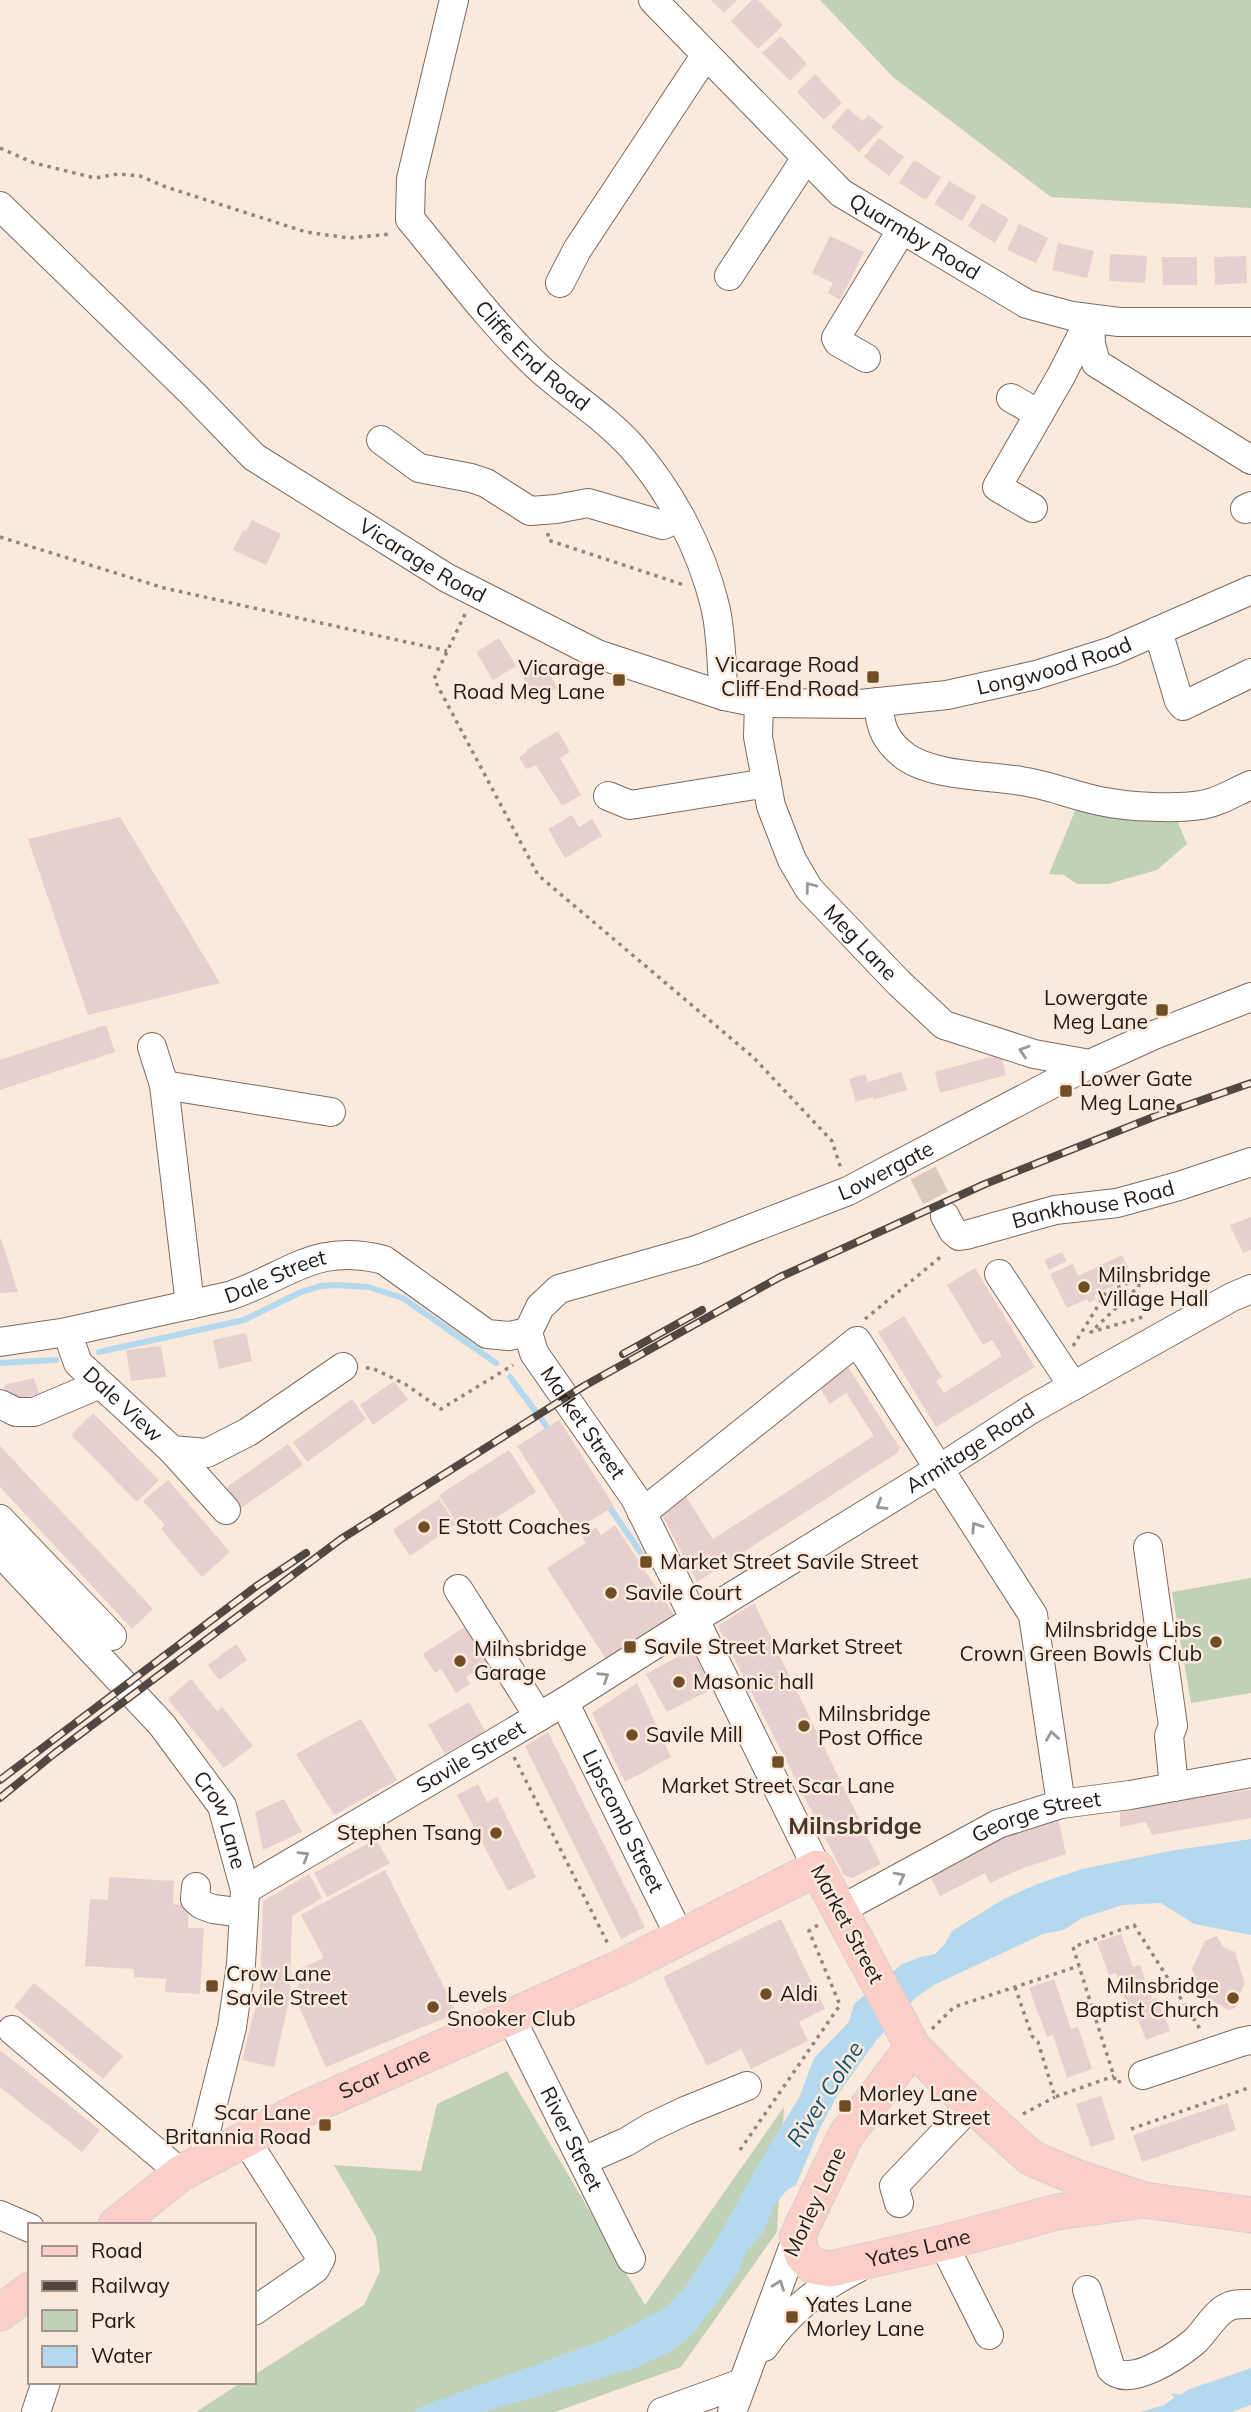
<svg xmlns="http://www.w3.org/2000/svg" width="1251" height="2412" font-family="Mulish,sans-serif">
  <style>
    .green { fill: #c1d1b6 }
    .water { fill: #b4d9ee }
    .lines { fill: none; stroke-linecap: round; stroke-linejoin: round }
    .stream { stroke: #b4d9ee; stroke-width: 6 }
    .building { fill: #e6cfcd }
    .minor-tunnel { stroke: #dacabe; stroke-width: 28; stroke-dasharray: 28 14; stroke-linecap: butt }
    .minor-casing { stroke: #7a6b60; stroke-width: 30 }
    .major-casing { stroke: #d3d1d0; stroke-width: 37 }
    .path { stroke: #92857c; stroke-width: 3.5; stroke-dasharray: 3.5 5; stroke-linecap: butt }
    .minor { stroke: #fff; stroke-width: 28 }
    .major { stroke: #fbcec8; stroke-width: 35 }
    .rail-casing { stroke: #524842; stroke-width: 8 }
    .rail { stroke: #fbe9dc; stroke-width: 5; stroke-dasharray: 16; stroke-linecap: butt }
    .oneway { stroke: #9b9896 }
    .poi-dot { fill: #6f4e25; stroke: #fbe9dc; stroke-width: 2.5 }
    .labels { text-anchor: middle; stroke-width: 5; stroke-linejoin: round; paint-order: stroke }
    .street-label { font-size: 21px; fill: #211a16; stroke: #fbe9dc }
    .poi-label { font-size: 21px; fill: #211a16; stroke: #fbe9dc; text-anchor: start }
    .water-label { font-size: 23px; font-style: italic; fill: #115370; stroke: #fbe9dc }
    .quarter-label { font-size: 24px; font-weight: bold; fill: #44362c; stroke: #fbe9dc }
  </style>
  <rect width="100%" height="100%" fill="#fbe9dc"/>
  <path class="green" d="M820,0h431v208l-200,-11 -158,-120z
    M1077,806l100,14 10,24 -30,26 -49,14h-31l-13,-9 -15,-1z
    M1251,1578v115l-60,10 -19,-111z
    M507,2071l138,234 139,-198 -7,125 -96,135 -126,45h-359l46,-30h12v-7l110,-70 16,-34 -4,-34 -42,-72 87,6 16,-67z"/>
  <path class="water" d="M1251,1839v96l-57,-11 -33,-21 -38,2 -41,13 -18,12 -21,4 -109,51 -19,13 -40,44 -38,54 -17,32 -24,57 -9,5 -13,16 -11,27 -17,19 -7,20 -39,53 -13,14 -17,13 -37,17 -150,43h-71l13,-7 181,-66 59,-31 23,-24 38,-61 33,-60 41,-67 14,-38 35,-36 5,-18 48,-40 19,-7 14,-3 10,-10 7,-13 50,-31 35,-16 45,-15 93,-19z
    M1251,2368v37l-19,7h-92l24,-7 10,-7 -3,-5 9,2 7,-5z"/>
  <g class="lines">
    <path class="stream" d="M99,1352l145,-32 57,-28 20,-6 14,-1 33,2 35,11 93,65
      M0,1363l56,-3
      M510,1377l37,50
      M610,1508l40,58 7,3"/>
  </g>
  <path class="building" d="M711,0h26l-13,13z
    M752,0h6l25,25 -25,24 -27,-28z
    M781,36l26,28 -17,17 -28,-28z
    M815,74l27,29 -18,17 -27,-28z
    M848,108l14,13 7,-6 14,12 -24,25 -28,-25z
    M879,138l25,19 -15,19 -25,-19z
    M914,160l27,17 -15,23 -27,-17z
    M949,181l27,16 -14,24 -28,-17z
    M982,203l27,16 -14,24 -27,-17z
    M1019,224l29,14 -12,25 -29,-13z
    M830,236l34,16 -24,48 -12,-7 5,-10 -21,-10z
    M1058,243l36,8 -7,27 -35,-8z
    M1110,254l37,2 -2,27 -36,-2z
    M1246,256l1,27 -32,2 -1,-28z
    M1162,257h35v28h-34z
    M252,520l29,14 -15,31 -33,-15 10,-20 3,1z
    M499,638l17,28 -23,14 -17,-28z
    M542,660l15,28 -21,12 -16,-28z
    M558,731l12,21 -10,6 21,37 -19,11 -26,-41 -10,4 -7,-12 8,-5 -1,-2z
    M572,815l7,12 13,-8 10,17 -37,22 -17,-29z
    M120,817l100,166 -132,32 -60,-176z
    M106,1025l9,27 -115,38v-30z
    M1001,1054l5,21 -66,18 -5,-21z
    M901,1072l6,18 -34,10v-3l-17,5 -7,-23 16,-5 3,8z
    M1251,1217v33l-8,3 -13,-28z
    M0,1239h1l17,53 -18,1z
    M1062,1252l5,9 -18,9 -5,-10z
    M1122,1255l11,22 -39,18 2,4 -7,4 -2,-4 -20,9 -17,-34 23,-10 5,12z
    M975,1268l60,99 -99,60 -58,-95 26,-16 38,61 -6,4 8,12 58,-37 -10,-16 -9,5 -36,-60z
    M246,1333l6,28 -33,8 -6,-29z
    M161,1346l5,31 -35,4 -5,-31z
    M844,1361l56,87 -3,5 -200,129 -39,-75 23,-18 32,50 161,-103 -28,-43 -16,11 -15,-24z
    M34,1378l5,16 -31,7 -4,-16z
    M394,1381l14,19 -35,25 -13,-20z
    M352,1399l14,20 -59,43 -14,-20z
    M93,1413l66,67 -22,22 -66,-67z
    M559,1420l55,86 -42,26 -55,-86z
    M288,1444l15,21 -62,43 -14,-21z
    M0,1446l153,163 -21,20 -132,-142z
    M509,1450l27,42 -70,45 -27,-42z
    M168,1480l62,72 -28,25 -41,-48 4,-4 -22,-24z
    M439,1499l17,25 -46,32 -17,-26z
    M615,1525l61,93 -68,44 -61,-94 39,-25 -4,-6 14,-10 5,8z
    M754,1603l127,261 -29,14 -8,-3 -126,-249z
    M468,1625l32,48 -10,6 -8,-12 -16,10 4,7 -14,9 -15,-24 -6,4 -12,-19z
    M236,1644l11,16 -28,20 -11,-15z
    M692,1649l20,40 -45,23 -21,-38z
    M191,1679l26,32 5,-4 31,39 -29,22 -56,-69z
    M637,1683l34,74 -46,25 -33,-69z
    M469,1702l16,29 -40,23 -17,-29z
    M361,1719l36,61 -63,35 -38,-61z
    M548,1732l97,195 -24,12 -96,-193z
    M478,1784l9,18 10,-5 39,80 -28,14 -51,-96z
    M1251,1790v28l-99,17 -6,-13 -26,5v-19z
    M284,1799l18,33 -39,18 -8,-38z
    M1058,1817l8,37 -43,14 -33,15 -5,-10 -45,23 -11,-22 72,-39z
    M376,1839l14,24 -63,34 -13,-24z
    M385,1870l72,143 -131,54 -30,-67 5,-32 23,-10 -23,-43z
    M309,1874l13,24 -30,18 -2,80 -16,71 -32,-7 18,-71 3,-88z
    M109,1877l65,4 -1,23 16,1 -1,23h16l-4,66 -35,-2 1,-13 -32,-2v-8l-49,-3 5,-67 18,1z
    M781,1919l44,90 -26,13 9,19 -57,28 -10,-20 -34,17 -44,-89z
    M1121,1934l12,33 7,-2 12,34 -25,8 -11,-34 -7,2 -12,-33z
    M1217,1936l6,11 12,5 10,32 -7,13 1,5 -4,6 -6,2 -28,-16 -9,-25 13,-28z
    M1054,1979l17,50 7,-2 14,42 -25,9 -14,-43 -6,2 -18,-49z
    M34,1983l89,73 -20,23 -89,-72z
    M1157,1998l13,33 -24,9 -13,-34z
    M0,2050l100,80 -18,22 -82,-65z
    M1101,2096l14,43 -24,8 -15,-43z
    M1227,2103l9,27 -94,32 -9,-27z"/>
  <g class="lines">
    <path class="minor-tunnel" d="M923,1173l22,43"/>
    <defs>
      <g id="minor">
        <path id="s1" d="M454,0l-43,179 -1,40c41,49 82,105 129,149 30,27 66,49 93,79 39,45 69,101 83,159 7,28 6,61 9,90"/>
        <path id="s2" d="M653,0l188,193 186,111 45,12 47,6h132"/>
        <path id="s3" d="M0,206l192,187 62,64 193,121 150,76 127,42 35,7 101,1 87,-9 89,-20 76,-24 139,-61"/>
        <path d="M729,276l77,-118"/>
        <path d="M560,283l17,-33 128,-194"/>
        <path d="M1090,319l1,25 5,19 155,97"/>
        <path d="M866,358l-28,-16 -2,-4 65,-107"/>
        <path d="M1011,398l28,16"/>
        <path d="M381,440l38,28 52,10 15,5 44,28 26,-2 32,-6 75,22 17,-8"/>
        <path d="M1033,508l-36,-21 64,-111 29,-57"/>
        <path d="M1245,509l6,-3"/>
        <path d="M1158,631l21,70 4,5 68,-33"/>
        <path d="M878,702c2,26 7,39 28,55 30,20 81,18 115,24 29,4 55,16 84,21 23,5 73,7 96,3 17,-2 35,-14 50,-20"/>
        <path id="s4" d="M759,703l-1,34 13,69 21,54 17,29 90,94 45,42 90,29 56,10"/>
        <path d="M608,796l22,9 137,-22"/>
        <path d="M152,1047l12,38 26,220"/>
        <path d="M164,1085l167,27"/>
        <path id="s5" d="M945,1216l8,15 6,5 7,-1 89,-25 62,-7 62,-17 72,-24"/>
        <path d="M999,1274l74,112"/>
        <path id="s6" d="M67,1332l11,31 94,87 35,3 41,-21 95,-65"/>
        <path id="s7" d="M528,1332l12,-25 19,-18 137,-39 152,-59 242,-127 64,-29 97,-38"/>
        <path id="s8" d="M528,1332l6,21 101,145 182,370"/>
        <path id="s9" d="M0,1342l67,-10 162,-36c60,-20 86,-54 155,-36l103,74 22,2 19,-4"/>
        <path d="M0,1404l16,8h18l66,-28"/>
        <path d="M172,1450l54,60"/>
        <path d="M642,1513l215,-172 176,274 28,189"/>
        <path d="M0,1519l112,117"/>
        <path d="M1148,1547l25,179 -4,10 5,51"/>
        <path id="s10" d="M0,1552l162,173 60,81 23,84 -1,23 -3,51 -9,63 -26,104 -1,30"/>
        <path d="M458,1589l81,128"/>
        <path id="s11" d="M564,1702l117,237"/>
        <path d="M196,1887l-1,12 7,6 11,4 31,4"/>
        <path id="s12" d="M245,1890l319,-188 131,-83 244,-150 91,-59 202,-113 19,-8"/>
        <path id="s13" d="M840,1910l158,-86 63,-20 69,-9 121,-22"/>
        <path id="s14" d="M511,2018l120,241"/>
        <path d="M12,2030l169,143"/>
        <path d="M1143,2075l98,-33 10,-2"/>
        <path d="M246,2140l75,118 -6,11 -61,42"/>
        <path d="M583,2161l43,-19 25,-15 34,-16 62,-25"/>
        <path d="M899,2203l-5,-17 78,-82"/>
        <path d="M0,2215l30,13"/>
        <path d="M943,2243l46,92"/>
        <path d="M1087,2290l24,79c18,20 67,-14 83,-27 11,-10 18,-25 30,-33 8,-6 18,-5 27,-5"/>
        <path d="M764,2347c24,-35 56,-60 94,-79"/>
        <path d="M36,2412l10,-30"/>
        <path d="M662,2412l80,-29"/>
        <path d="M732,2412l65,-175"/>
      </g>
      <g id="major">
        <path id="s15" d="M913,2047l-67,88 -49,102 6,19 10,10 18,3 112,-26 114,-31 80,-11"/>
        <path id="s16" d="M116,2225l65,-52 119,-62 320,-143 197,-100 96,179 33,34 85,77 45,19 68,23 107,15"/>
        <path d="M0,2313l30,-23"/>
      </g>
    </defs>
    <use href="#minor" class="minor-casing"/>
    <use href="#major" class="major-casing"/>
    <path class="path" d="M0,148l34,15 61,15 23,-4 22,2 26,11 140,45 43,6 42,-4
      M548,533v7l136,45
      M0,537l164,51 283,63
      M465,614l-31,65 104,196 215,182 79,84 9,28
      M1102,1295l34,-16 3,7 -48,46 52,-15
      M865,1319l78,-64
      M1073,1346l33,-53
      M366,1368h6l33,16 36,25 72,-44
      M514,1757l94,187
      M1015,1987l17,49 6,6 17,55 59,-21
      M932,2029l22,-22 125,-41
      M1121,2081l-5,2 -43,-136 61,-22 68,107
      M1023,2114l32,-17
      M1131,2129l120,-42
      M740,2150l100,-145 -31,-74 9,-6"/>
    <use href="#minor" class="minor"/>
    <use href="#major" class="major"/>
    <defs>
      <path id="rail" d="M623,1354l79,-44
        M0,1780l258,-195 48,-32
        M0,1798l55,-45 286,-214 243,-153 196,-109 205,-93 171,-68 95,-33"/>
    </defs>
    <use href="#rail" class="rail-casing"/>
    <use href="#rail" class="rail"/>
  </g>
  <defs><path id="oneway-chevron" d="M-2-3.5L2.5 0L-2 3.5" fill="none" stroke-width="1.6" stroke-linecap="round" stroke-linejoin="round" transform="scale(1.75)"/></defs>
  <g class="oneway">
    <use href="#oneway-chevron" transform="translate(810 887) rotate(-127)"/>
    <use href="#oneway-chevron" transform="translate(1024 1051) rotate(-162)"/>
    <use href="#oneway-chevron" transform="translate(881 1505) rotate(148)"/>
    <use href="#oneway-chevron" transform="translate(976 1527) rotate(-123)"/>
    <use href="#oneway-chevron" transform="translate(604 1677) rotate(-33)"/>
    <use href="#oneway-chevron" transform="translate(1052 1736) rotate(-98)"/>
    <use href="#oneway-chevron" transform="translate(304 1856) rotate(-31)"/>
    <use href="#oneway-chevron" transform="translate(900 1877) rotate(-28)"/>
    <use href="#oneway-chevron" transform="translate(779 2285) rotate(-70)"/>
  </g>
  <g class="poi-dot">
    <rect x="866" y="670" width="14" height="14" rx="3.5"/>
    <rect x="612" y="673" width="14" height="14" rx="3.5"/>
    <rect x="1155" y="1003" width="14" height="14" rx="3.5"/>
    <rect x="1059" y="1084" width="14" height="14" rx="3.5"/>
    <circle cx="1084" cy="1287" r="7"/>
    <circle cx="424" cy="1527" r="7"/>
    <rect x="639" y="1555" width="14" height="14" rx="3.5"/>
    <circle cx="611" cy="1593" r="7"/>
    <circle cx="1216" cy="1642" r="7"/>
    <rect x="623" y="1640" width="14" height="14" rx="3.5"/>
    <circle cx="460" cy="1661" r="7"/>
    <circle cx="679" cy="1682" r="7"/>
    <circle cx="804" cy="1726" r="7"/>
    <circle cx="632" cy="1735" r="7"/>
    <rect x="771" y="1755" width="14" height="14" rx="3.5"/>
    <circle cx="496" cy="1833" r="7"/>
    <rect x="205" y="1979" width="14" height="14" rx="3.5"/>
    <circle cx="766" cy="1994" r="7"/>
    <circle cx="1233" cy="1998" r="7"/>
    <circle cx="433" cy="2007" r="7"/>
    <rect x="838" y="2099" width="14" height="14" rx="3.5"/>
    <rect x="318" y="2118" width="14" height="14" rx="3.5"/>
    <rect x="785" y="2310" width="14" height="14" rx="3.5"/>
  </g>
  <g class="labels">
    <g class="street-label">
      <text dy="7" stroke="none"><textPath href="#s2" startOffset="355">Quarmby Road</textPath></text>
      <text dy="7" stroke="none"><textPath href="#s1" startOffset="408">Cliffe End Road</textPath></text>
      <text dy="7" stroke="none"><textPath href="#s3" startOffset="555">Vicarage Road</textPath></text>
      <text dy="7" stroke="none"><textPath href="#s3" startOffset="1222">Longwood Road</textPath></text>
      <text dy="7" stroke="none"><textPath href="#s4" startOffset="270">Meg Lane</textPath></text>
      <text dy="7" stroke="none"><textPath href="#s7" startOffset="402">Lowergate</textPath></text>
      <text dy="7" stroke="none"><textPath href="#s5" startOffset="163">Bankhouse Road</textPath></text>
      <text dy="7" stroke="none"><textPath href="#s9" startOffset="284">Dale Street</textPath></text>
      <text dy="7" stroke="none"><textPath href="#s6" startOffset="94">Dale View</textPath></text>
      <text dy="7" stroke="none"><textPath href="#s8" startOffset="107">Market Street</textPath></text>
      <text dy="7" stroke="none"><textPath href="#s12" startOffset="849">Armitage Road</textPath></text>
      <text dy="7" stroke="none"><textPath href="#s12" startOffset="262">Savile Street</textPath></text>
      <text dy="7" stroke="none"><textPath href="#s13" startOffset="219">George Street</textPath></text>
      <text dy="7" stroke="none"><textPath href="#s11" startOffset="133">Lipscomb Street</textPath></text>
      <text dy="7" stroke="none"><textPath href="#s10" startOffset="350">Crow Lane</textPath></text>
      <text transform="translate(847 1924) rotate(62)" y="7">Market Street</text>
      <text dy="7" stroke="none"><textPath href="#s16" startOffset="310">Scar Lane</textPath></text>
      <text dy="7" stroke="none"><textPath href="#s14" startOffset="135">River Street</textPath></text>
      <text transform="translate(815 2202) rotate(-65)" y="7">Morley Lane</text>
      <text dy="7" stroke="none"><textPath href="#s15" startOffset="366">Yates Lane</textPath></text>
    </g>
    <g class="poi-label">
      <text x="859" y="672" text-anchor="end">Vicarage Road<tspan x="859" dy="24">Cliff End Road</tspan></text>
      <text x="605" y="675" text-anchor="end">Vicarage<tspan x="605" dy="24">Road Meg Lane</tspan></text>
      <text x="1148" y="1005" text-anchor="end">Lowergate<tspan x="1148" dy="24">Meg Lane</tspan></text>
      <text x="1080" y="1086">Lower Gate<tspan x="1080" dy="24">Meg Lane</tspan></text>
      <text x="1098" y="1282">Milnsbridge<tspan x="1098" dy="24">Village Hall</tspan></text>
      <text x="438" y="1534">E Stott Coaches</text>
      <text x="660" y="1569">Market Street Savile Street</text>
      <text x="625" y="1600">Savile Court</text>
      <text x="1202" y="1637" text-anchor="end">Milnsbridge Libs<tspan x="1202" dy="24">Crown Green Bowls Club</tspan></text>
      <text x="644" y="1654">Savile Street Market Street</text>
      <text x="474" y="1656">Milnsbridge<tspan x="474" dy="24">Garage</tspan></text>
      <text x="693" y="1689">Masonic hall</text>
      <text x="818" y="1721">Milnsbridge<tspan x="818" dy="24">Post Office</tspan></text>
      <text x="646" y="1742">Savile Mill</text>
      <text x="778" y="1793" text-anchor="middle">Market Street Scar Lane</text>
      <text x="482" y="1840" text-anchor="end">Stephen Tsang</text>
      <text x="226" y="1981">Crow Lane<tspan x="226" dy="24">Savile Street</tspan></text>
      <text x="1219" y="1993" text-anchor="end">Milnsbridge<tspan x="1219" dy="24">Baptist Church</tspan></text>
      <text x="780" y="2001">Aldi</text>
      <text x="447" y="2002">Levels<tspan x="447" dy="24">Snooker Club</tspan></text>
      <text x="859" y="2101">Morley Lane<tspan x="859" dy="24">Market Street</tspan></text>
      <text x="311" y="2120" text-anchor="end">Scar Lane<tspan x="311" dy="24">Britannia Road</tspan></text>
      <text x="806" y="2312">Yates Lane<tspan x="806" dy="24">Morley Lane</tspan></text>
    </g>
    <g class="water-label">
      <text transform="translate(825 2094) rotate(-57)" y="8">River Colne</text>
    </g>
    <g class="quarter-label">
      <text x="855" y="1834">Milnsbridge</text>
    </g>
  </g>
  <rect x="28" y="2223" width="228" height="161" fill="#fbe9dc" stroke="#a4968d" stroke-width="2"/>
  <rect x="42" y="2246" width="35" height="10" fill="#fbcec8" stroke="#a4968d" stroke-width="2"/>
  <text x="91" y="2258" font-size="21" fill="#211a16">Road</text>
  <rect x="42" y="2281" width="35" height="10" fill="#524842" stroke="#a4968d" stroke-width="2"/>
  <text x="91" y="2293" font-size="21" fill="#211a16">Railway</text>
  <rect x="42" y="2310" width="35" height="21" fill="#c1d1b6" stroke="#a4968d" stroke-width="2"/>
  <text x="91" y="2328" font-size="21" fill="#211a16">Park</text>
  <rect x="42" y="2346" width="35" height="21" fill="#b4d9ee" stroke="#a4968d" stroke-width="2"/>
  <text x="91" y="2363" font-size="21" fill="#211a16">Water</text>
</svg>
